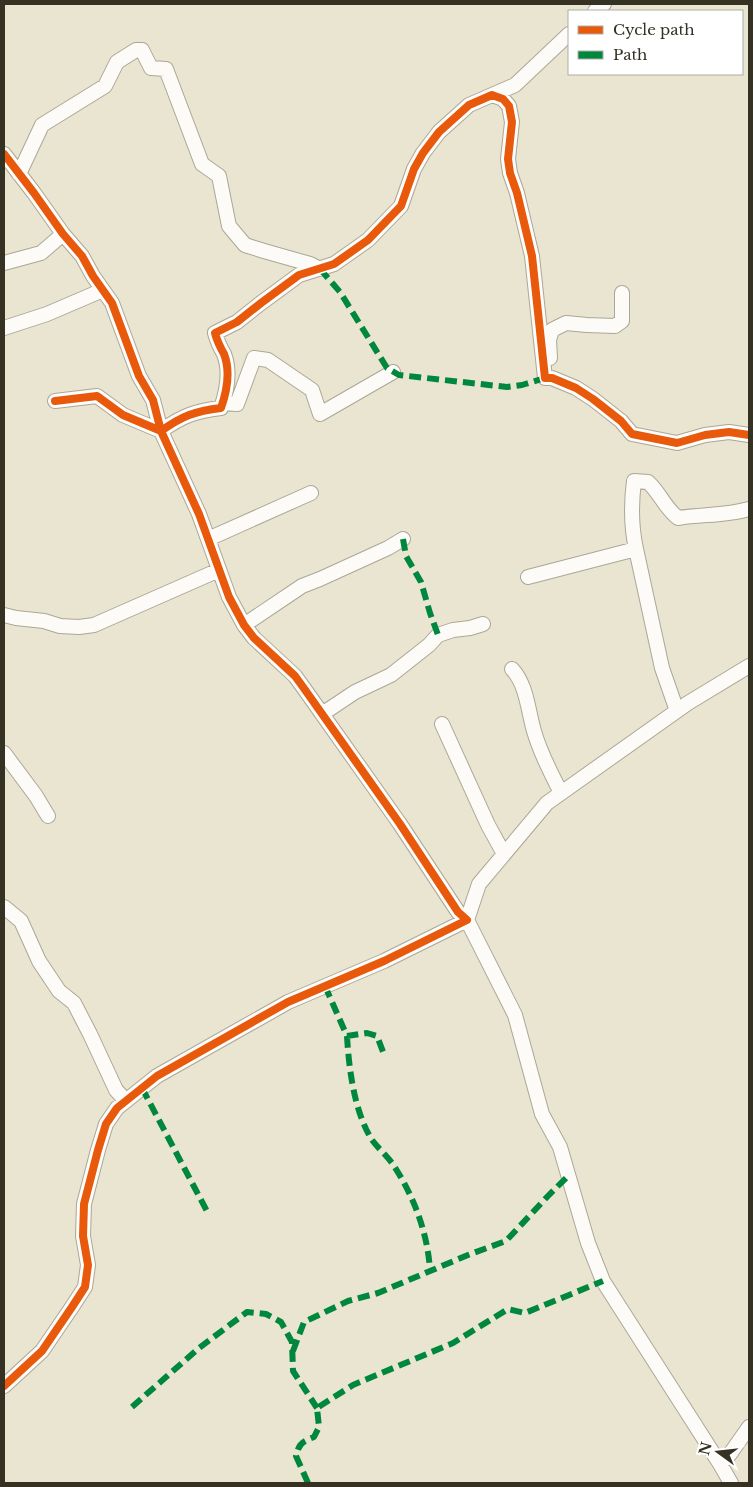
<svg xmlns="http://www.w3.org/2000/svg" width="753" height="1487" font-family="'Libre Baskerville',serif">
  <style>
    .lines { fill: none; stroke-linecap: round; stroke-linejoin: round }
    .minor-casing { stroke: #aba797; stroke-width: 16 }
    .minor { stroke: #fcfbf8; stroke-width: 14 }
    .quiet { stroke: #00873e; stroke-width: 6; stroke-dasharray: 12 6; stroke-linecap: butt }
    .cycleway-casing { stroke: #fff; stroke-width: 11 }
    .cycleway { stroke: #e8590c; stroke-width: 8 }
  </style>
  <rect width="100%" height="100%" fill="#eae5d0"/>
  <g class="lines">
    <defs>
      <path id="minor" d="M595,11l9,-7
        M492,95l23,-10 54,-51
        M4,154l30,39 29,41 19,22 11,20 19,27 27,73 14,24 8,31 38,83 30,83 15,28 10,13 41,38 8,11 97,137 58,88 9,8 -83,41 -96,41 -131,74 -40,32 -11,16 -8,26 -14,54 -1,32 5,29 -3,22 -13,20 -30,44 -38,35
        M19,174l23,-49 63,-39 12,-24 19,-12h6l9,18 15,1 36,95 17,12 10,50 16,19 19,6 46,13 10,5
        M4,263l37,-10 22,-19
        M4,328l43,-14 56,-24
        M550,358l-1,-18 3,-10 14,-7 21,2 28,1 7,-5v-28
        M55,401l42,-5 26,19 38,16c21,-15 34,-20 60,-23 6,-17 10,-36 3,-54 -4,-7 -7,-13 -9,-21l22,-11 24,-19 38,-28 35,-11 34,-24 33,-34 13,-37 9,-16 16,-21 30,-27 23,-10 11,4 6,7 3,16 -4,37 2,14 7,20 15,63 13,122h7l24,10 17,11 28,22 11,13 45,9 28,-8 24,-3 20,3
        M223,403l14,1 17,-46 14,2 44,30 8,24 73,-42
        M208,539l103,-46
        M528,577l108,-28
        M4,615l12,3 28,3 16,5 19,1 15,-2 125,-55
        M244,625l58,-39 18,-7 68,-31 15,-9
        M512,669c15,16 16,42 22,62 6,22 17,42 27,62
        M677,711l-15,-43 -26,-119c-5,-23 -5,-45 -2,-68l14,1c12,11 17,26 30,36 24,-4 48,-2 71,-9
        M322,714l33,-22 36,-17 38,-30 9,-10 15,-5 17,-2 13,-4
        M442,724l46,101 16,29
        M4,753l32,43 12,20
        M4,907l17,14 18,40 20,30 15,12 16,31 26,56 10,11
        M720,1464l10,-10 19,-27
        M731,1483l-11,-19 -117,-183 -15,-38 -28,-96 -18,-33 -27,-99 -48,-95 12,-36 68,-81 141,-100 61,-37"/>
    </defs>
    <use href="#minor" class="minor-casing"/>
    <use href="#minor" class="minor"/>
    <path class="quiet" d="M320,269l20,23 47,76 12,7 108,12 15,-2 23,-7
      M403,539l3,17 15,26 9,31 8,22
      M325,986l22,50 20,-3 10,3 8,21
      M347,1036c2,33 7,75 25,104 6,8 14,15 20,23 21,31 36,70 38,108
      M142,1088l67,127
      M293,1351l11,-29 44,-21 30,-8 90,-38 38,-14 41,-44 21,-21
      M132,1407l67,-59 48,-36 19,2 15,8 11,20 1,29 24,37
      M308,1483l-12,-27c3,-13 6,-14 18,-19l5,-10 -2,-19 36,-23 100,-42 55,-34 17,4 78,-32"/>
    <defs>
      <path id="cycleway" d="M4,154l30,39 29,41 19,22 11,20 19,27 27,73 14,24 8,31 38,83 30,83 15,28 10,13 41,38 8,11 97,137 58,88 9,8 -83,41 -96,41 -131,74 -40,32 -11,16 -8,26 -14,54 -1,32 5,29 -3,22 -13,20 -30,44 -38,35
        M55,401l42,-5 26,19 38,16c21,-15 34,-20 60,-23 6,-17 10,-36 3,-54 -4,-7 -7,-13 -9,-21l22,-11 24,-19 38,-28 35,-11 34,-24 33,-34 13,-37 9,-16 16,-21 30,-27 23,-10 11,4 6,7 3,16 -4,37 2,14 7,20 15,63 13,122h7l24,10 17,11 28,22 11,13 45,9 28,-8 24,-3 20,3"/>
    </defs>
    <use href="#cycleway" class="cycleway-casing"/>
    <use href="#cycleway" class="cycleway"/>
  </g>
  <rect width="753" height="1487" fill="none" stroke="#353123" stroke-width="10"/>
  <rect x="568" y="10" width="175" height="65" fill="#ffffff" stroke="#aeada7"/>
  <rect x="578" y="26" width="25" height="8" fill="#e8590c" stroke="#aeada7"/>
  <text x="613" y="35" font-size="15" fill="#353123">Cycle path</text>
  <rect x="578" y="51" width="25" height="8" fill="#00873e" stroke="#aeada7"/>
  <text x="613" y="60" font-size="15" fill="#353123">Path</text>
  <g transform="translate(718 1452) rotate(285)" stroke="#ffffff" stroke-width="4" paint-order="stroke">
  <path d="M0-4L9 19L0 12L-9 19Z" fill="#353123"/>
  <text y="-8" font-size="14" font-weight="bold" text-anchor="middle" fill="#353123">N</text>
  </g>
</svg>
